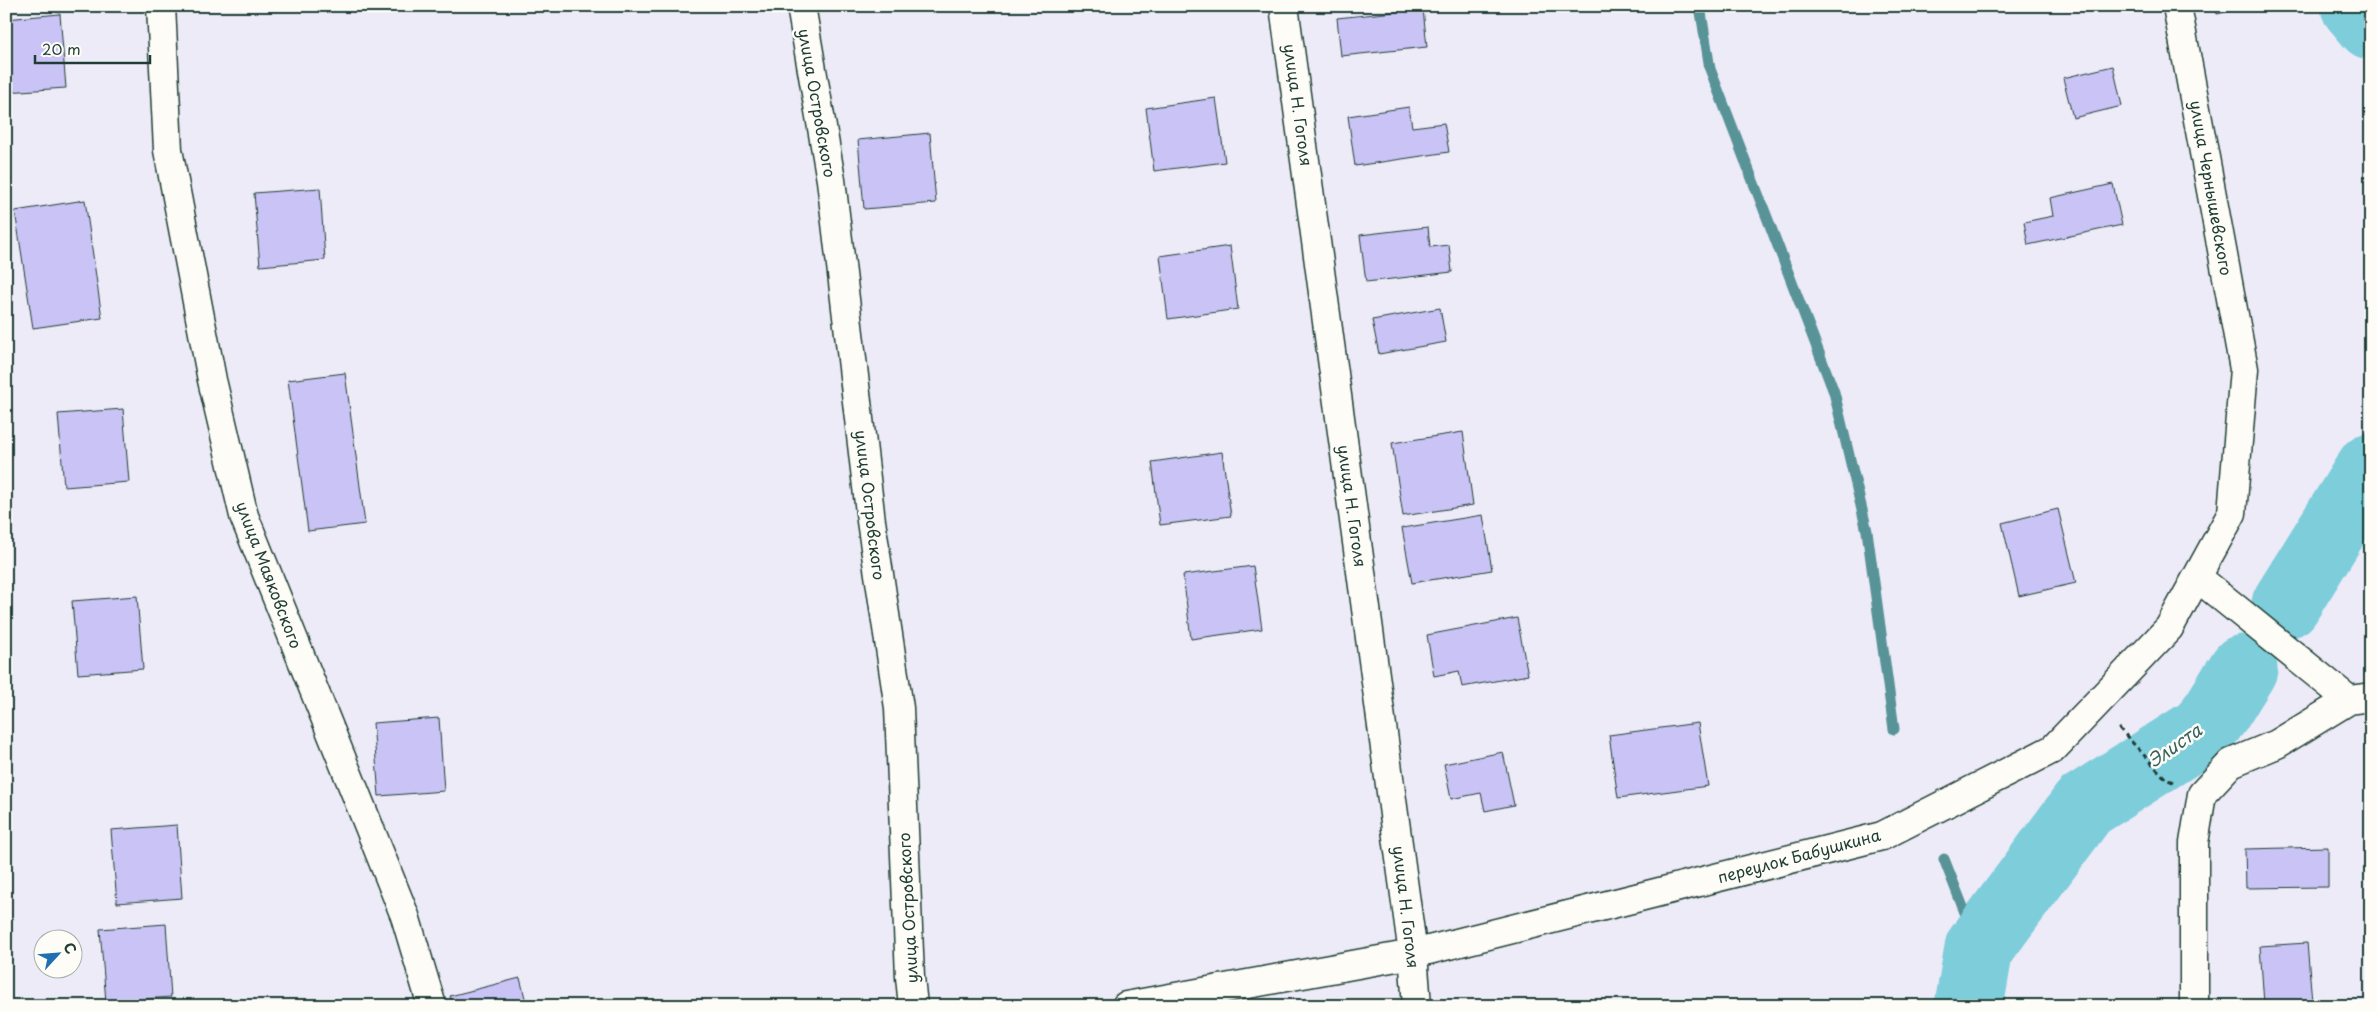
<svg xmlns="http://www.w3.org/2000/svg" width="2377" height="1012" font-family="'Playpen Sans',sans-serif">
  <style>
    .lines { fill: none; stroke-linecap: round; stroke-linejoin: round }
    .stream { stroke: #589398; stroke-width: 11 }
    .river { stroke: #7ecddb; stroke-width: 69 }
    .building { fill: #c9c3f6; stroke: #1f3d34 }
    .minor-casing { stroke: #1f3d34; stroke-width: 31 }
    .path { stroke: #1f3d34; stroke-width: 3; stroke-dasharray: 5 4; stroke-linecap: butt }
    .minor { stroke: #fdfcf7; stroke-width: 28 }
    .labels { text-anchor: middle; stroke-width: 5; stroke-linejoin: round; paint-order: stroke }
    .street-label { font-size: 16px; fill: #1f3d34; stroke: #fdfcf7 }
    .water-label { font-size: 18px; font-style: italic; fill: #37615e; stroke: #fdfcf7 }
  </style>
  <rect width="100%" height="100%" fill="#edebf7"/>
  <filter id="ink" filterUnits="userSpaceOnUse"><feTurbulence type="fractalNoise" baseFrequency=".02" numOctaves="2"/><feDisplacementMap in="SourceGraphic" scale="10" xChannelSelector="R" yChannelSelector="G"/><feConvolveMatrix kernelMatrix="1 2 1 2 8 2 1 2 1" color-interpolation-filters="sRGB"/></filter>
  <g filter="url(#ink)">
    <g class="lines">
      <path class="stream" d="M1700,6l10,63 124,323 33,139 27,198
        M2243,669l43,-65
        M1944,859l35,89"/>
      <path class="river" d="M2355,6l16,19
        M2286,604l85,-137
        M1969,1006l10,-58 105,-142 119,-76 14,-19 26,-42"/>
    </g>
    <path class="building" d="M2215,6h36l-34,8z
      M1423,9l4,38 -86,9 -4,-38z
      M60,14l6,74 -60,4v-73z
      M2113,66l9,40 -49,12 -10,-40z
      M1216,98l9,64 -71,9 -8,-63z
      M1409,107l3,20 32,-4 5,29 -94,14 -7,-50z
      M930,133l6,70 -72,6 -6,-69z
      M2113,184l9,41 -94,20 -4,-23 29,-6 -3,-18z
      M320,188l5,72 -65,6 -6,-73z
      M85,200l17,118 -69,10 -18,-117z
      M1428,227l2,20 19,-2 3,27 -86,10 -6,-47z
      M1230,246l8,63 -70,10 -8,-63z
      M1440,308l6,34 -67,12 -7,-34z
      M345,373l20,151 -57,7 -20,-151z
      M123,409l6,73 -65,5 -6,-73z
      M1463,432l10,73 -70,11 -11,-73z
      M1222,452l9,64 -71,9 -8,-63z
      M2058,509l18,74 -57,13 -17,-73z
      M1483,515l9,55 -80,13 -10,-55z
      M1253,566l9,63 -71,10 -8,-64z
      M137,596l6,73 -65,5 -6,-73z
      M1517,618l11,57 -66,12 -3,-16 -25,5 -7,-41z
      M439,718l5,73 -65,5 -6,-73z
      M1698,723l10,63 -90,12 -9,-63z
      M1503,752l11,53 -29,6 -4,-18 -30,6 -7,-35z
      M177,825l5,73 -65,5 -6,-73z
      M2328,847v40l-82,1 -1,-39z
      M166,924l5,73 -65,5 -6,-73z
      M2307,943l5,58 -48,3 -4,-58z
      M520,978l7,28h-74l-3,-10z"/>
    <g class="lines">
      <defs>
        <path id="minor" d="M161,6l7,144 44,230 32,136 161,400 27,90
          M801,6l30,174 40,341 28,187 11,269 3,29
          M1284,6l129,948 4,52
          M2197,577l152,123
          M1126,1006l287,-52 469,-118 171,-87 116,-121 63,-115 12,-144 -67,-363
          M2194,1006v-163l8,-49 29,-31 46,-19 72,-44 22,-3"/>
      </defs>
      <use href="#minor" class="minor-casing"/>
      <path class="path" d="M2119,728l47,51 7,3"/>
      <use href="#minor" class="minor"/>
    </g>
  </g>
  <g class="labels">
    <g class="street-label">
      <text transform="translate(817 103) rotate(80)" y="6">улица Островского</text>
      <text transform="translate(1298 105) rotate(82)" y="6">улица Н. Гоголя</text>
      <text transform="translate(2211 188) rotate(80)" y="6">улица Чернышевского</text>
      <text transform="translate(870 505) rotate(83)" y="6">улица Островского</text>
      <text transform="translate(1352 506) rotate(82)" y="6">улица Н. Гоголя</text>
      <text transform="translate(269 575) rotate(69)" y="6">улица Маяковского</text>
      <text transform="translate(1799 856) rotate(-15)" y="6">переулок Бабушкина</text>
      <text transform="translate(1406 907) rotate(83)" y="6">улица Н. Гоголя</text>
      <text transform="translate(908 908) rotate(-93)" y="6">улица Островского</text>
    </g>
    <g class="water-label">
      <text transform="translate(2175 746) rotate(-35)" y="6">Элиста</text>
    </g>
  </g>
  <rect width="2377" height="1012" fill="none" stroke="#fdfcf7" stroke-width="25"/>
  <rect x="12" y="12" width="2352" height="987" fill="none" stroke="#1f3d34" stroke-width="2" filter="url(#ink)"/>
  <g transform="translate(58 954) rotate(64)"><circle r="24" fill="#fdfcf7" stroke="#a4b0a9"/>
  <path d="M0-4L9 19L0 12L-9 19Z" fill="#1f6fb2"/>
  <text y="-8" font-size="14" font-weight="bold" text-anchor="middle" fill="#1f3d34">С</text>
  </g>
  <path d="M35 55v8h115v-8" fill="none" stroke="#1f3d34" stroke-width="2.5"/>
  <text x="42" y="55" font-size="15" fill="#1f3d34" stroke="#fdfcf7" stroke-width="4" paint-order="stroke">20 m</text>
</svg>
